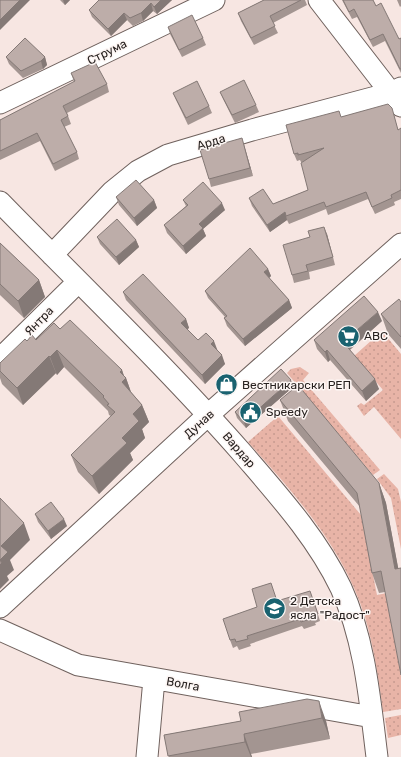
<svg xmlns="http://www.w3.org/2000/svg" width="401" height="757" font-family="Rubik,sans-serif">
  <style>
    .grass { fill: url(#grass-dots) }
    .lines { fill: none; stroke-linecap: round; stroke-linejoin: round }
    .minor-casing { stroke: #6f615d; stroke-width: 23 }
    .minor { stroke: #fff; stroke-width: 21 }
    .wall { fill: #a39591 }
    .shaded-wall { fill: #847976 }
    .building { fill: #bdada9; stroke: #847976 }
    .labels { text-anchor: middle; stroke-width: 3; stroke-linejoin: round; paint-order: stroke }
    .street-label { font-size: 12px; fill: #282220; stroke: #fdf6f4 }
    .poi-label { font-size: 12px; fill: #282220; stroke: #fdf6f4; text-anchor: start }
  </style>
  <defs>
    <pattern id="grass-dots" width="8" height="8" patternUnits="userSpaceOnUse"><rect width="8" height="8" fill="#e8b4a7"/><path d="M2 2h.1M6 6h.1" fill="none" stroke="#c79a8f" stroke-width="1.8" stroke-linecap="round"/></pattern>
  </defs>
  <rect width="100%" height="100%" fill="#f7e6e2"/>
  <path class="grass" d="M382,331l19,23v85l-27,-32 -10,9 -7,-10 4,-3 3,2 19,-15 -29,-34z
    M300,367l9,6 -6,7 77,90 -7,5 -86,-102 4,-4z
    M278,416l83,99 16,80 10,-2 14,83v33l-18,3c-4,-31 -9,-64 -18,-95 -21,-68 -70,-123 -117,-175z
    M384,474l14,15 3,13v47l-10,-51 -14,-19z
    M401,715v20l-13,3 -3,-20z"/>
  <g class="lines">
    <defs>
      <path id="minor" d="M319,0l82,106
        M0,103l214,-103
        M0,202c81,83 166,164 243,252 36,42 74,84 98,134 24,52 29,113 36,169
        M52,255l60,-63 26,-21 30,-16 84,-25 139,-37 10,-5
        M0,359l78,-77
        M0,607l208,-192 193,-171
        M0,630l78,35 294,52
        M147,757l7,-78"/>
    </defs>
    <use href="#minor" class="minor-casing"/>
    <use href="#minor" class="minor"/>
  </g>
  <path class="wall" d="M60,0h10l-5,5z
    M99,0h73l-15,14 -4,-3 -10,10 -10,5 -6,-6 -16,16 -19,-19 -3,-7z
    M264,0h41l2,5 -34,18 5,10 -24,12 -13,-24 -3,-8z
    M342,0h31l3,6 23,33 2,-1v35l-16,-32 -12,6 -16,-30 -5,2z
    M397,0h4v6l-1,1z
    M168,27l35,11 3,7 -24,12 -12,-23z
    M6,57h39l2,8 -4,4 -20,9 -14,-14z
    M71,73l36,11 2,8 -42,21 4,11 -7,3 13,25 2,7 -24,12 -15,-30 -40,19v-40l74,-38z
    M220,92l36,13 3,7 -24,11 -12,-24z
    M173,93l36,13 3,7 -24,12 -12,-25z
    M394,116l4,14 3,-1v70l-7,3 1,3 -20,9 -7,-15 -40,16 -2,-6 -37,15 -2,-4 -17,12 -18,-26 -3,-8 24,6 35,-14 -5,-28h-2l-1,-2 -3,1 -3,-7 47,-37z
    M244,145l9,31 -42,11 -2,-8z
    M116,197l38,3 3,8 -20,18 -18,-21z
    M183,200l42,10 -22,19 3,7 -20,18 -19,-21 -3,-8 22,-19z
    M327,234l8,31 -26,7 1,7 -16,4 -2,-8z
    M97,237l39,3 3,7 -20,18 -19,-21z
    M0,243l39,37 6,17 -21,21 -24,-23z
    M268,269l3,7 -2,2 20,22 3,8 -47,38 -18,-20 -3,-8 1,-1 -17,-19 -3,-7z
    M123,292l63,27 3,9 -2,1 11,11 19,9 8,15 -20,20 -79,-84z
    M401,302v47l-13,-15 -7,-20z
    M382,321l-32,29 29,39 -13,12 -36,-41 -2,2 -11,-13 -3,-9z
    M60,329l62,41 2,6 2,2 5,14 11,13 7,17 -7,7 3,9 -15,15 3,7 -34,34 -21,-22 -7,-17 40,-39 -2,-1 -1,-4 -44,-44 -7,8 -1,-2 -33,32 -21,-21 -2,-6v-15l27,-22 9,-1z
    M293,387l-47,41 -9,-10 -2,-6z
    M280,400l99,83 7,20 12,65 -13,24 -6,1 -7,-20 -12,-66 -72,-86z
    M35,514l32,12 -16,13 -13,-17z
    M313,598l7,23 -5,2 1,2 -12,4 -2,-3 -52,18 1,2 -12,4 -2,-4 -4,2 -3,-8 47,-39z
    M307,699l19,22 4,18 -79,15 1,3h-83l-5,-22 77,-14z"/>
  <path class="shaded-wall" d="M20,0h10l-30,30v-10z
    M63,0h7l-5,5z
    M161,0h11l-15,14 -3,-7z
    M151,3l2,8 -10,10 -2,-8z
    M124,13l3,7 -16,16 -3,-7z
    M45,57l2,8 -4,4 -2,-8z
    M242,138l2,7 9,31 -3,-8z
    M154,200l3,8 -20,18 -3,-8z
    M222,203l3,7 -22,19 3,7 -20,18 -3,-8 16,-22z
    M285,212l2,8 -17,12 -3,-7z
    M324,227l3,7 8,31 -2,-8z
    M136,240l3,7 -20,18 -3,-8z
    M268,269l3,7 -4,4 -3,-8z
    M39,280l6,17 -21,21 -6,-17z
    M289,300l3,8 -47,38 -2,-7z
    M378,312l4,9 -35,31 -4,-10z
    M186,319l3,9 -5,4 -3,-9z
    M214,341l3,8 -3,3 -3,-8z
    M57,350l7,17 -7,8 -7,-18z
    M327,350l3,10 -2,2 -3,-10z
    M222,355l3,9 -20,20 -3,-9z
    M49,356l7,17 -33,32 -6,-17z
    M122,370l3,9 1,-1 6,17 -10,-13 -2,-10z
    M375,379l4,10 -13,12 -4,-10z
    M291,380l2,7 -47,41 -2,-6z
    M142,405l7,17 -7,7 3,9 -15,15 3,7 -34,34 -7,-18 30,-38 11,-24z
    M379,483l7,20 15,80 -6,-14z
    M64,519l3,7 -16,13 -3,-8z
    M24,523l6,17 -20,20 4,10 -7,6 2,4 -9,9v-29l1,-14z
    M319,701l7,20 4,18 -8,-21z
    M244,734l7,20 1,3h-1l-6,-15z"/>
  <path class="building" d="M0,0h20l-20,20z
    M99,0h62l-7,7 -3,-4 -10,10 -11,5 -6,-5 -16,16 -19,-19z
    M264,0h37l-31,16 5,10 -24,12 -13,-25z
    M343,0h30l3,6 5,-3 18,36 2,-1v31h-1l-17,-35 -13,6 -16,-31 -5,3z
    M192,15l11,23 -24,12 -11,-23z
    M25,38l20,19 -4,4 -20,10 -15,-14z
    M95,62l12,22 -44,22 5,10 -7,4 16,32 -24,12 -16,-31 -37,18v-31l75,-39 -4,-8z
    M244,80l12,25 -24,10 -12,-23z
    M197,81l12,25 -23,12 -13,-25z
    M388,104l4,4 6,22 3,-2v62l-10,5 1,3 -20,9 -6,-15 -40,15 -2,-5 -38,14 -1,-4 -18,13 -18,-27 14,-9 10,15 35,-14 -7,-27 23,-15 -26,7v-2l-4,1 -8,-29 53,-14 2,6z
    M242,138l8,30 -41,11 -9,-29z
    M136,180l18,20 -20,18 -18,-21z
    M203,182l19,21 -23,21 4,4 -20,18 -19,-21 24,-20 -5,-5z
    M117,219l19,21 -20,17 -19,-20z
    M324,227l9,30 -27,8 2,6 -16,4 -9,-30 27,-8 -2,-6z
    M0,243l39,37 -21,21 -18,-17z
    M250,248l18,21 -4,3 25,28 -46,39 -19,-21 3,-2 -22,-25z
    M143,274l43,45 -5,4 17,17 8,-7 8,8 -3,3 11,11 -20,20 -79,-83z
    M364,296l14,16 -35,30 32,37 -13,12 -35,-41 -2,2 -11,-12z
    M399,299l2,3v35l-20,-23z
    M70,320l52,50 -2,2 6,6 -4,4 20,23 -9,9 6,7 -17,17 5,5 -35,33 -21,-21 44,-43 -8,-7 2,-1 -6,-7 1,-1 -47,-46 -7,7 -1,-1 -32,32 -17,-17v-8l25,-24 2,2 5,-6 4,5 18,-17 6,6z
    M281,369l10,11 -47,42 -9,-10z
    M298,385l81,98 16,86 6,-1v107l-20,-104 -9,2 -15,-80 -77,-93z
    M0,498l24,25 -23,23 7,6 -8,8z
    M51,502l13,17 -16,12 -13,-17z
    M0,560l2,3 -2,2z
    M271,583l6,18 33,-10 8,23 -5,1v3l-12,4 -1,-3 -53,17 1,3 -12,3 -1,-3 -5,1 -7,-21 34,-12 -5,-18z
    M307,699l12,2 3,17 -78,16 1,8 -77,14 -4,-21 77,-14 -2,-9z"/>
  <defs>
    <symbol id="supermarket-disc" viewBox="-11 -11 22 22"><circle r="9.5" fill="#196270" stroke="#fdf6f4"/><path d="M-6-5.5h2.5l.6 2H6L4.5 2H-2.5L-4.4-4H-6ZM-1.5 3.2a1.3 1.3 0 1 0 .1 0ZM3 3.2a1.3 1.3 0 1 0 .1 0Z" fill="#fff"/></symbol>
    <symbol id="shop-disc" viewBox="-11 -11 22 22"><circle r="9.5" fill="#196270" stroke="#fdf6f4"/><path d="M-5-2.5h2.3a2.7 3.5 0 0 1 5.4 0H5L5.5 6h-11ZM-1.5-2.5h3a1.5 2.3 0 0 0-3 0Z" fill="#fff"/></symbol>
    <symbol id="civic-disc" viewBox="-11 -11 22 22"><circle r="9.5" fill="#196270" stroke="#fdf6f4"/><path d="M-.6-6.5H3V-4.5H.6V-3L4-1V1h2V6H-6V1h2V-1L-.6-3ZM-1.2 2.5V6h2.4V2.5Z" fill="#fff"/></symbol>
    <symbol id="school-disc" viewBox="-11 -11 22 22"><circle r="9.5" fill="#196270" stroke="#fdf6f4"/><path d="M0-5L7-2L0 1L-7-2ZM-4 1L0 2.5L4 1V4Q0 6-4 4Z" fill="#fff"/></symbol>
  </defs>
  <g fill-rule="evenodd">
    <use href="#supermarket-disc" x="336" y="324" width="25" height="25"/>
    <use href="#shop-disc" x="214" y="372" width="25" height="25"/>
    <use href="#civic-disc" x="238" y="400" width="25" height="25"/>
    <use href="#school-disc" x="262" y="596" width="25" height="25"/>
  </g>
  <g class="labels">
    <g class="street-label">
      <text transform="translate(107 52) rotate(-26)" y="4">Струма</text>
      <text transform="translate(211 142) rotate(-17)" y="4">Арда</text>
      <text transform="translate(39 321) rotate(-45)" y="4">Янтра</text>
      <text transform="translate(199 424) rotate(-42)" y="4">Дунав</text>
      <text transform="translate(239 450) rotate(49)" y="4">Вардар</text>
      <text transform="translate(183 684) rotate(10)" y="4">Волга</text>
    </g>
    <g class="poi-label">
      <text x="364" y="340">ABC</text>
      <text x="242" y="389">Вестникарски РЕП</text>
      <text x="266" y="416">Speedy</text>
      <text x="290" y="605">2 Детска<tspan x="290" dy="14">ясла "Радост"</tspan></text>
    </g>
  </g>
</svg>
